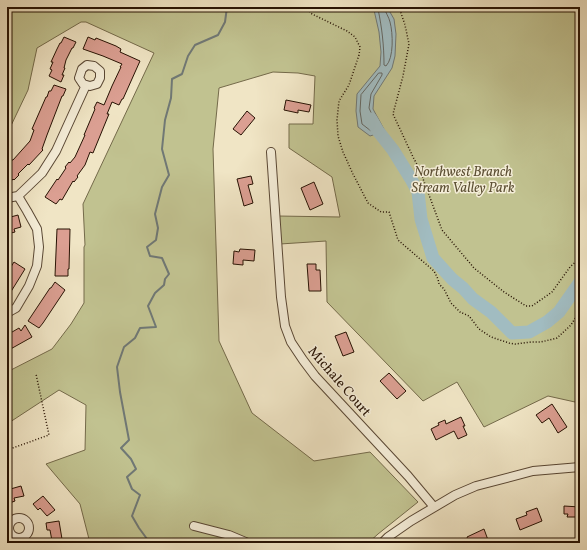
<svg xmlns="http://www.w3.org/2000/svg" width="587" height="550" font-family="Vollkorn,serif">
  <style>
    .green { fill: #c1c290; stroke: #746a4a }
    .water { fill: #a1bcc1; stroke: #707875 }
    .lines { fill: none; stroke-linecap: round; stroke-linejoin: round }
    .shore { stroke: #646762; stroke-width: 1 }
    .stream { stroke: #707875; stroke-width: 2 }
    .river { stroke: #a1bcc1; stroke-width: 13 }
    .building { fill: #db9f92; stroke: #271203 }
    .minor-casing { stroke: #594734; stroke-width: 10 }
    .path { stroke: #271203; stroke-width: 1.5; stroke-dasharray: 1 2; stroke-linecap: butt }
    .minor { stroke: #f5eed9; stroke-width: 8 }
    .labels { text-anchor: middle; stroke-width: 3; stroke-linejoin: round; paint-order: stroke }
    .park-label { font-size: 14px; font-style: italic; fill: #5d5034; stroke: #f5eed9 }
    .street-label { font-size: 14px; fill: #271203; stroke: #f5eed9 }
  </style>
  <rect width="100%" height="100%" fill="#f0e5c5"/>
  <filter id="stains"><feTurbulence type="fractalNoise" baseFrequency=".005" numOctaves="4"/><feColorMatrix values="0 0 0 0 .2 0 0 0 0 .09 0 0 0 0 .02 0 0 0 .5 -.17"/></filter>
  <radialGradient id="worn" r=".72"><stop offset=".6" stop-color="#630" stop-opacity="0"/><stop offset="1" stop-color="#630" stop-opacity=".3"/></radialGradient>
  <path class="green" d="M7,7h573v398l-5,-3 -27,-6 -64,31 -27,-45 -34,19 -96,-99 -1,-61 -46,3 -2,-28 62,1 -8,-40 -43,-29v-24h24l2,-48 -17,-3 -25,-1 -54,16 -6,61 6,192 33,72 62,48 56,-9 48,50 -40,32 -10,9h-278l-10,-39 -34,-40 39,-14 1,-45 -27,-15 -52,34v-52l45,-23 19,-25 13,-21v-56l1,-2 -2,-41 71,-151 -68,-31h-5l-44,26 -9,42 -21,44z"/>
  <path class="water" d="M371,7h16l7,12 2,15 -1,22 -3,12 -18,28 -1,13 12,22 -15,5 -12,-9 -2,-16 1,-17 23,-28 1,-14 -2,-20 -5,-22z"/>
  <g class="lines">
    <path class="shore" d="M377,7l1,2c4,19 6,37 6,56l2,1c8,-8 7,-33 4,-44 -1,-5 -5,-10 -6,-15
      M379,73h3v2l-11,19 -2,14 9,20 -1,1 -6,2 -9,-7 -2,-13 1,-16z"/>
    <path class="stream" d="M150,543l-11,-15 -7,-12 8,-21 -8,-6 -5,-12 9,-8 -5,-10 -10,-11 8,-8 -9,-48 -3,-25 7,-20 11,-9 5,-10 16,-1 -8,-21 7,-13 9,-8 1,-6 4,-5 -7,-16 -12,-2 -3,-9 9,-7 2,-12 -3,-14 7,-27 7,-12 -7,-26 3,-29 6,-22 1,-19 10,-5 6,-18 7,-11 23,-10 7,-13 2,-15"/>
    <path class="river" d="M371,119l7,12 15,19 18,29 7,13 3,27 12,39 19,21 11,9 10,11 18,13 21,21 17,-1 18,-10 12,-10 21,-30"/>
  </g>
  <path class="building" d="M64,37l12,5 -3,6h-1l-6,12 -2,8h1l-3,7h2l-3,7 -12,-6 3,-6 -2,-1 3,-7h-2l6,-13 3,-6h1z
    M88,37l7,3 1,-2 20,8 5,3 -1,3 20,9 -17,38h-1l-3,6 -7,-3 -5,12h2l-16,39 -3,-1 -5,13 -8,11 1,1 -4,5 -1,-1 -11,19 -2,-1 -4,5 -11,-7 12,-18 1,1 8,-12 -1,-1 4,-5 1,1 5,-6 10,-22h-1l11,-26 -1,-1 3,-6 7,3 8,-19 9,-19h-1l2,-3 -19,-8 -20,-7z
    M54,85l12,4 -3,7h-1l-15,39 -5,14 1,1 -14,15 -1,-1 -10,10 1,1 -5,5 -1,-1 -6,7v-20l5,-6h1l17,-19 4,-11 -2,-1 14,-32h1l2,-6h2z
    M286,100l25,5 -2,7 -11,-2v3l-14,-3z
    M247,111l8,7 -14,17 -8,-6z
    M251,176l2,8 -5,1 5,18 -9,3 -7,-27z
    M314,182l9,22 -13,6 -9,-22z
    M18,215l3,12 -7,2 1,3 -8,2v-16z
    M57,229h13l-1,40h-1v7h-13z
    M240,249l15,1 -1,11 -11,-1v5l-10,-1 1,-13 5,1z
    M14,262l11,7 -18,29v-25z
    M307,264h9v6h4l1,21h-12z
    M55,282l10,8 -22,33 -4,5 -11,-7 22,-33h1z
    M25,325l7,12 -25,14v-16l12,-7 2,3z
    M346,332l8,20 -11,4 -8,-20z
    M389,373l17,18 -9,8 -17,-18z
    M552,404l15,23 -9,6 -9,-15 -7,5 -6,-8z
    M461,417l4,9h-2l4,9 -9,4 -4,-8 -18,9 -5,-11 8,-4 -1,-2 7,-3 1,4z
    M21,486l3,10 -10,2 1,3 -8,3v-14z
    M43,496l12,14 -8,6 -7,-8 -2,2 -5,-6z
    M564,506l16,1v10h-13l1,-3h-4z
    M537,508l5,13 -22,9 -4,-11 11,-4 -1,-3z
    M59,521l3,18 -10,2 -2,-11h-3l-1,-7z
    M484,529l4,11 -6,3h-13l-2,-6z"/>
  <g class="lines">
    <defs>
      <path id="minor" d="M87,65l7,1 6,5v7l-3,6 -7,2 -7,-2 -4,-6 3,-9z
        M271,152l10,145 4,29 6,16 12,18 12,16 93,100 26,31
        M7,198l11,-2 24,-23 14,-22 30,-66
        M7,313l9,-5 13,-22 8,-20 2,-19 -2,-18 -10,-18 -9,-15
        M9 528a10 10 0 1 1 20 0a10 10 0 1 1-20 0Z
        M194,526l35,9 19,8
        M382,543l6,-6 23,-16 44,-26 21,-9 57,-15 47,-4"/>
    </defs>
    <use href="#minor" class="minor-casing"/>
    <path class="path" d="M305,7l7,7 35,17 8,6 5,10 -1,8 -10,30 -10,16 -2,19 1,16 5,16 10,22 15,29 13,9h8l9,28 36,31 4,8 1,5 5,5 7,14 9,9 9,4 10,13 12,8 18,6 6,1 16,-2h10l16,-4 14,-13 9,-15
      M398,7l2,3 5,15 4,19 -6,32 -10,38 20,43 6,11 23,62 32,38 30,24 22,14h6l20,-14 18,-25 10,-9
      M7,450l42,-15 -13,-61"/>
    <use href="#minor" class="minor"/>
  </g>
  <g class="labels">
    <g class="park-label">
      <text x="463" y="176">Northwest Branch<tspan x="463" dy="16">Stream Valley Park</tspan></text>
    </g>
    <g class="street-label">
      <text transform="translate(340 381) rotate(49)" y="5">Michale Court</text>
    </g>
  </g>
  <rect width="587" height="550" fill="none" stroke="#f0e5c5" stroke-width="24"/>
  <rect x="8" y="8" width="571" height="534" fill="none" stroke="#271203" stroke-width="2"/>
  <rect x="12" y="12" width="563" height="526" fill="none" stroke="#271203"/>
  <rect width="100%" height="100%" filter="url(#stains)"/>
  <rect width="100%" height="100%" fill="url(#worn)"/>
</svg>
